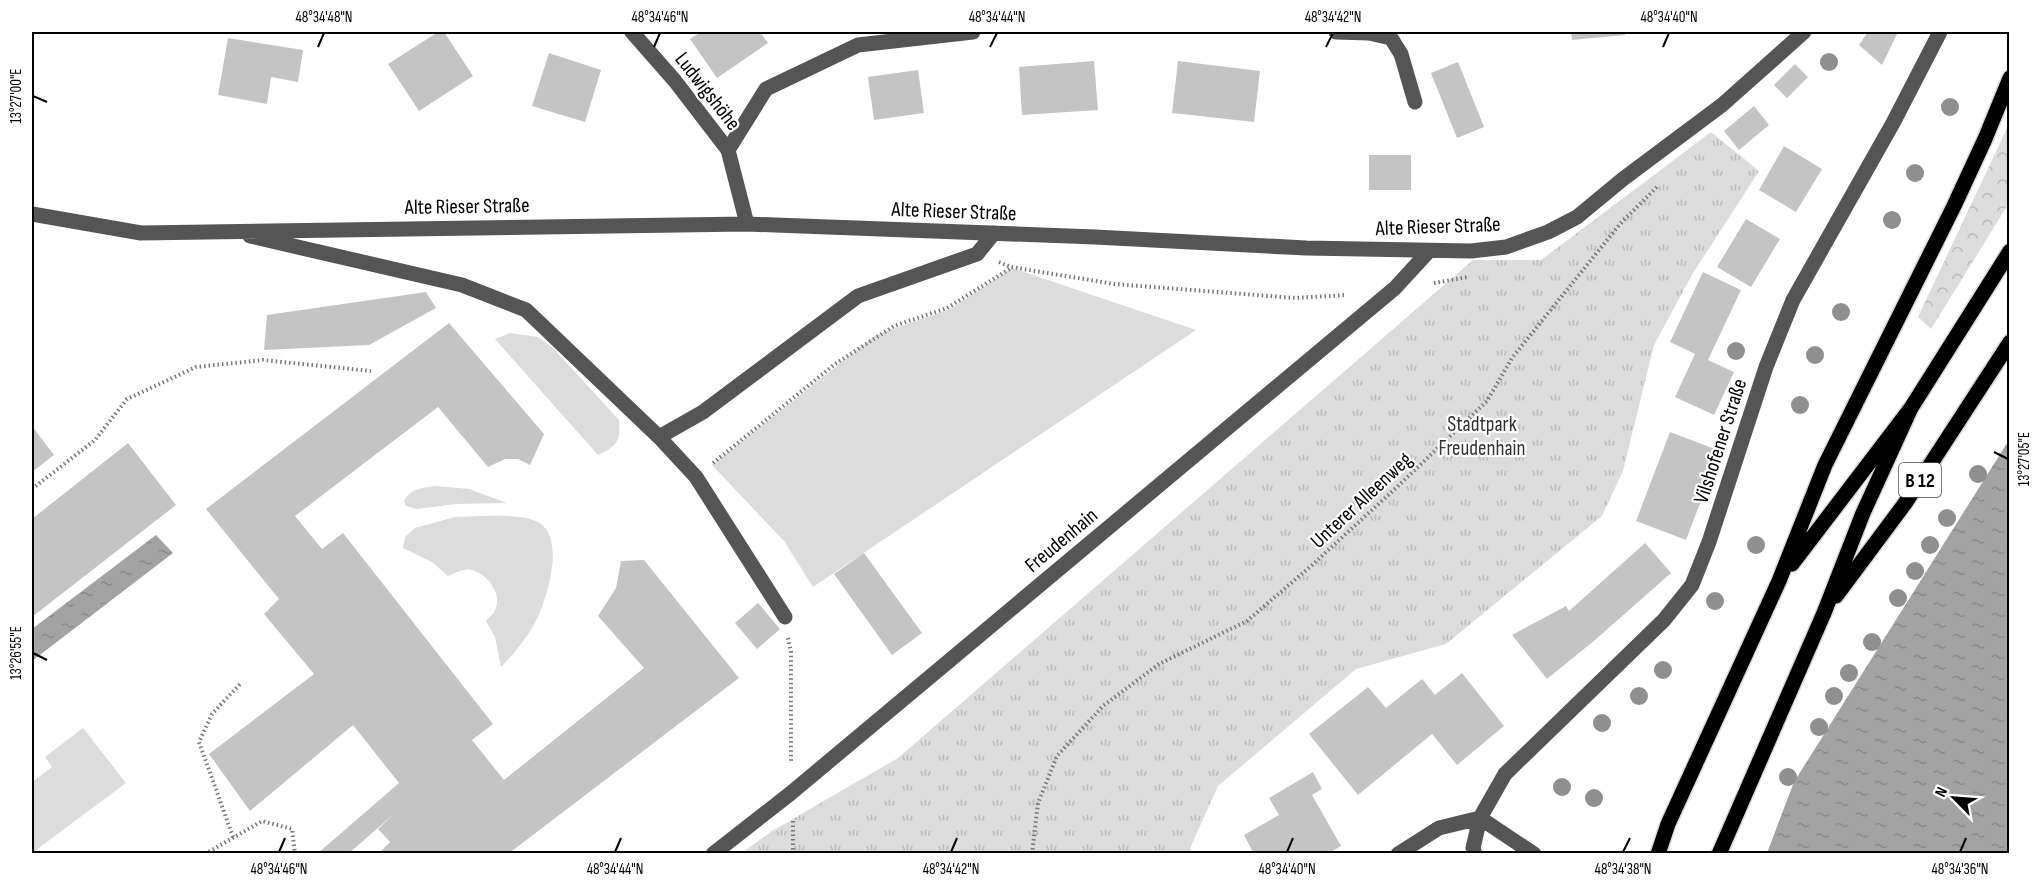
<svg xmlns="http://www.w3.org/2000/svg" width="2041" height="885" font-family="'Sofia Sans Condensed',sans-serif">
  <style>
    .green { fill: #dcdcdc }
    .forest { fill: url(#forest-crowns) }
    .park { fill: url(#park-tufts) }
    .water { fill: url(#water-ripples) }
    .building { fill: #c4c4c4 }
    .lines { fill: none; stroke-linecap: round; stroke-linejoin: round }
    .major-casing { stroke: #dbdbdb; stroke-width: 18 }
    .path { stroke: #777; stroke-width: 4; stroke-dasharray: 1.5 3; stroke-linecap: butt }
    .minor { stroke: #555; stroke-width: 15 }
    .major { stroke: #000; stroke-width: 15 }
    .tree { fill: #8f8f8f }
    .ticks { fill: none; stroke: #000; stroke-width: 2 }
    .labels { text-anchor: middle; stroke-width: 4.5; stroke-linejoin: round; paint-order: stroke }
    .shield { fill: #fff; stroke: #4c4c4c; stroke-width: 1.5 }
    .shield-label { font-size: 20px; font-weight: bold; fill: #000 }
    .street-label { font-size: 21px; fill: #000; stroke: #fff }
    .park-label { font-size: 21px; fill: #333; stroke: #fff }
    .neatline { fill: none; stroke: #000; stroke-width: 2 }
    .ticks-label { font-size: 15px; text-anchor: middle; fill: #000 }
  </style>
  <defs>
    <pattern id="forest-crowns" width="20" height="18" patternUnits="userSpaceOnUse" patternTransform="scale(1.5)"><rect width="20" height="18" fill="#dcdcdc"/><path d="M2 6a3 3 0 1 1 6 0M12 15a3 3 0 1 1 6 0" fill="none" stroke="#bbb"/></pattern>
    <pattern id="park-tufts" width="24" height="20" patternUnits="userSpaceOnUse" patternTransform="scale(1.5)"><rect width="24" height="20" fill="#dcdcdc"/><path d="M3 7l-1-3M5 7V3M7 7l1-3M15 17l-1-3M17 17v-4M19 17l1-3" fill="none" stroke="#bbb"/></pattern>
    <pattern id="water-ripples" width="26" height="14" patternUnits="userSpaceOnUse" patternTransform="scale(1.5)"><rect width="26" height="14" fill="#a3a3a3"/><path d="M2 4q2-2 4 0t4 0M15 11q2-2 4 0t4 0" fill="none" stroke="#8b8b8b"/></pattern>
  </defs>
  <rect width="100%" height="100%" fill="#fff"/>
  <path class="green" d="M1012,268l184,62 -383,257 -29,-46 -72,-76 164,-130 74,-26z
    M510,333l28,4 16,12 65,71c2,21 -2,26 -21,35l-103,-116z
    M436,486l33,3 38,14 -51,1 -39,5 -11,-3 -2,-5c7,-13 18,-13 32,-15z
    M455,517c23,0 56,-4 78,3 35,11 15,75 4,99 -9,18 -22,33 -36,48l-6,-30 -9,-16c2,-3 8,-7 9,-11 8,-16 -8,-37 -24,-40 -7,-2 -16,3 -23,6l-16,-14 -29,-14 2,-11 10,-9z
    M83,728l43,55 -94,70v-71l20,-15 -7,-10z"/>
  <path class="forest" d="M2009,124v79l-78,126 -13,-12z"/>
  <path class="park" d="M1711,132l48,39 -66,102 -39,72 -31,126 -21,45 -156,128 -90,25 -138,117 -28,62 3,5h-451l30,-22 126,-73 575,-498h68z"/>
  <path class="water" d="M2009,440v413h-242l27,-71z
    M156,535l17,18 -141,108v-32z"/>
  <path class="building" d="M438,32h6l29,44 -54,35 -31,-47z
    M701,32h59l8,11 -51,35 -27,-39z
    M1571,32h53l1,3 -53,5z
    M1868,32h30l-16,33 -23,-20z
    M228,38l75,12 -5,32 -27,-5 -4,27 -49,-9z
    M549,53l52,17 -16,52 -53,-16z
    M1094,61l4,49 -76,5 -3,-48z
    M1178,61l82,10 -6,51 -82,-9z
    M1458,62l26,65 -27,11 -26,-65z
    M1795,64l13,13 -21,21 -13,-13z
    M918,70l6,43 -50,7 -6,-43z
    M1754,106l15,19 -30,25 -15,-19z
    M1784,146l38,23 -26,43 -37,-22z
    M1369,155h42v35h-42z
    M1746,219l34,20 -29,48 -34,-20z
    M1703,272l38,18 -33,70 26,12 -20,43 -39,-18 20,-43 -25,-12z
    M426,292l10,16 -67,37 -105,5 3,-35z
    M449,323l95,111 -14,31 -12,-6h-13l-17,8 -50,-60 -143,109 27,33 21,-16 150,191 -21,16 32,40 140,-112 -46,-52 18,-28 5,-27 23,-1 95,118 -231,176h-130l12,-12 -12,-13 17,-16 -47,41h-31l82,-71 -46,-58 -103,86 -41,-57 105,-80 -50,-60 15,-15 -73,-90z
    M32,426l22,29 -22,17z
    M1670,432l50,19 -34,89 -50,-19z
    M128,443l48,62 -144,112v-98z
    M1645,543l26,30 -76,67 -48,39 -35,-44 54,-29 3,5z
    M864,553l58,80 -30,22 -58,-81z
    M758,603l22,26 -23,20 -22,-26z
    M1462,673l42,53 -47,39 -25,-31 -74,61 -49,-61 59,-47 18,21 36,-29 13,16z
    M1313,772l9,17 -10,6 29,51 -14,8h-73l-10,-19 35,-20 -10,-17z"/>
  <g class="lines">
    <defs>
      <path id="major" d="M1792,564l119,-156 99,-157
        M1836,596l70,-94 104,-160
        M1658,854l10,-30 111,-243 46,-116 129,-259 31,-67 25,-61
        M1719,854l105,-241 39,-100 48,-105"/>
    </defs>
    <use href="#major" class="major-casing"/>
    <path class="path" d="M999,262l12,5 103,17 181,14 51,-3
      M1434,283l34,-6
      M713,463l122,-99 59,-38 53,-18 64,-40
      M32,489l63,-49 32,-41 69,-32 67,-7 108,11
      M788,638l3,14v111
      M793,821v33
      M233,837l-34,-95 13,-28 28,-30
      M205,854l57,-33 30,8 3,25
      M1032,854l6,-51 19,-47 46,-50 56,-42 88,-43 64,-55 86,-79 90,-86 25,-43 108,-134 38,-38"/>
    <path class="minor" d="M632,32l43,49 53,69 19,74
      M1336,32l33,1 22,5 10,16 14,48
      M728,150l38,-61 92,-44 115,-13
      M32,214l109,19 606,-9 348,13 211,11 165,3 35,-4 42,-15 29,-15 46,-38 99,-74 82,-73
      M250,236l212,49 64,25 133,127 37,40 89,140
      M659,437l44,-25 155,-116 119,-42 17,-21
      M713,854l78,-61 604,-505 34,-37
      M1398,854l41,-26 41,-10 54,36
      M1475,854l-2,-6 7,-30 25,-44 159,-154 28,-35 17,-43 57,-175 27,-67 100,-177 47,-91"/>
    <use href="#major" class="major"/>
  </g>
  <g class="tree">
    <circle cx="1829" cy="62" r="9"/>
    <circle cx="1950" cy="107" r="9"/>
    <circle cx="1915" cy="173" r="9"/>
    <circle cx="1892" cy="220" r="9"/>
    <circle cx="1841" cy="312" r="9"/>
    <circle cx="1736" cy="351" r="9"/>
    <circle cx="1815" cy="355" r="9"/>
    <circle cx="1800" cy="405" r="9"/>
    <circle cx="1978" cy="474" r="9"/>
    <circle cx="1947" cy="518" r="9"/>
    <circle cx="1756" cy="545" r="9"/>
    <circle cx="1930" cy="545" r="9"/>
    <circle cx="1915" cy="571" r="9"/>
    <circle cx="1898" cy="598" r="9"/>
    <circle cx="1715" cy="601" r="9"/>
    <circle cx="1872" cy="642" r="9"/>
    <circle cx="1663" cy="670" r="9"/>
    <circle cx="1849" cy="673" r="9"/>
    <circle cx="1639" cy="696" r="9"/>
    <circle cx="1834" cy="696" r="9"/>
    <circle cx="1602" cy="723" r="9"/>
    <circle cx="1819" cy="727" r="9"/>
    <circle cx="1788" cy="777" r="9"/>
    <circle cx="1562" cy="787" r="9"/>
    <circle cx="1594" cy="798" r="9"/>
  </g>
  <path class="ticks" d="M318,47l6,-14M654,47l6,-14M990,47l7,-14M1326,47l7,-14M1663,47l6,-14M33,96l14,6M1994,452l14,7M33,653l14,7M279,852l6,-14M615,852l6,-14M951,852l6,-14M1287,852l6,-14M1623,852l7,-14M1960,852l6,-14"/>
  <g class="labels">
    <rect class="shield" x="1899" y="463" width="42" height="34" rx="4.5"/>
    <g class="shield-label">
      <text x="1920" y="487">B 12</text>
    </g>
    <g class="street-label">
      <text transform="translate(708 91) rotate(52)" y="7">Ludwigshöhe</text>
      <text transform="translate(467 206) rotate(-1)" y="7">Alte Rieser Straße</text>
      <text transform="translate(954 211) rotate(2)" y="7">Alte Rieser Straße</text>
      <text transform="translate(1438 226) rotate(-2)" y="7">Alte Rieser Straße</text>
      <text transform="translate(1720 441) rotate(-72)" y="7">Vilshofener Straße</text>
      <text transform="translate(1361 500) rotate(-43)" y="7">Unterer Alleenweg</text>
      <text transform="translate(1061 540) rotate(-40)" y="7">Freudenhain</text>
    </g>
    <g class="park-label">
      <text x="1482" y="431">Stadtpark<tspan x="1482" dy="24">Freudenhain</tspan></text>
    </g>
  </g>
  <rect width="2041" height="885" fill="none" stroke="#ffffff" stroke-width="66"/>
  <g transform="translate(1954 798) rotate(295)" stroke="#ffffff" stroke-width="4.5" paint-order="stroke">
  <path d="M0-4.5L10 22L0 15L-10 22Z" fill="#000000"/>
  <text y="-9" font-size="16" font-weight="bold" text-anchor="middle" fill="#000000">N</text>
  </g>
  <rect x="33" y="33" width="1975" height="819" class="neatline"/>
  <g class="ticks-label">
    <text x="324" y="22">48°34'48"N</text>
    <text x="660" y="22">48°34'46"N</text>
    <text x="997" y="22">48°34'44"N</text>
    <text x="1333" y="22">48°34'42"N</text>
    <text x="1669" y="22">48°34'40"N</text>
    <text transform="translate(16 96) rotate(-90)" y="5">13°27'00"E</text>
    <text transform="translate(2024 459) rotate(-90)" y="5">13°27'05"E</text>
    <text transform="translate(16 653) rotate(-90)" y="5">13°26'55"E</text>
    <text x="279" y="874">48°34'46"N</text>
    <text x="615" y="874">48°34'44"N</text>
    <text x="951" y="874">48°34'42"N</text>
    <text x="1287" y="874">48°34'40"N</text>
    <text x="1623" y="874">48°34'38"N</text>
    <text x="1960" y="874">48°34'36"N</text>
  </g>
</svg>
